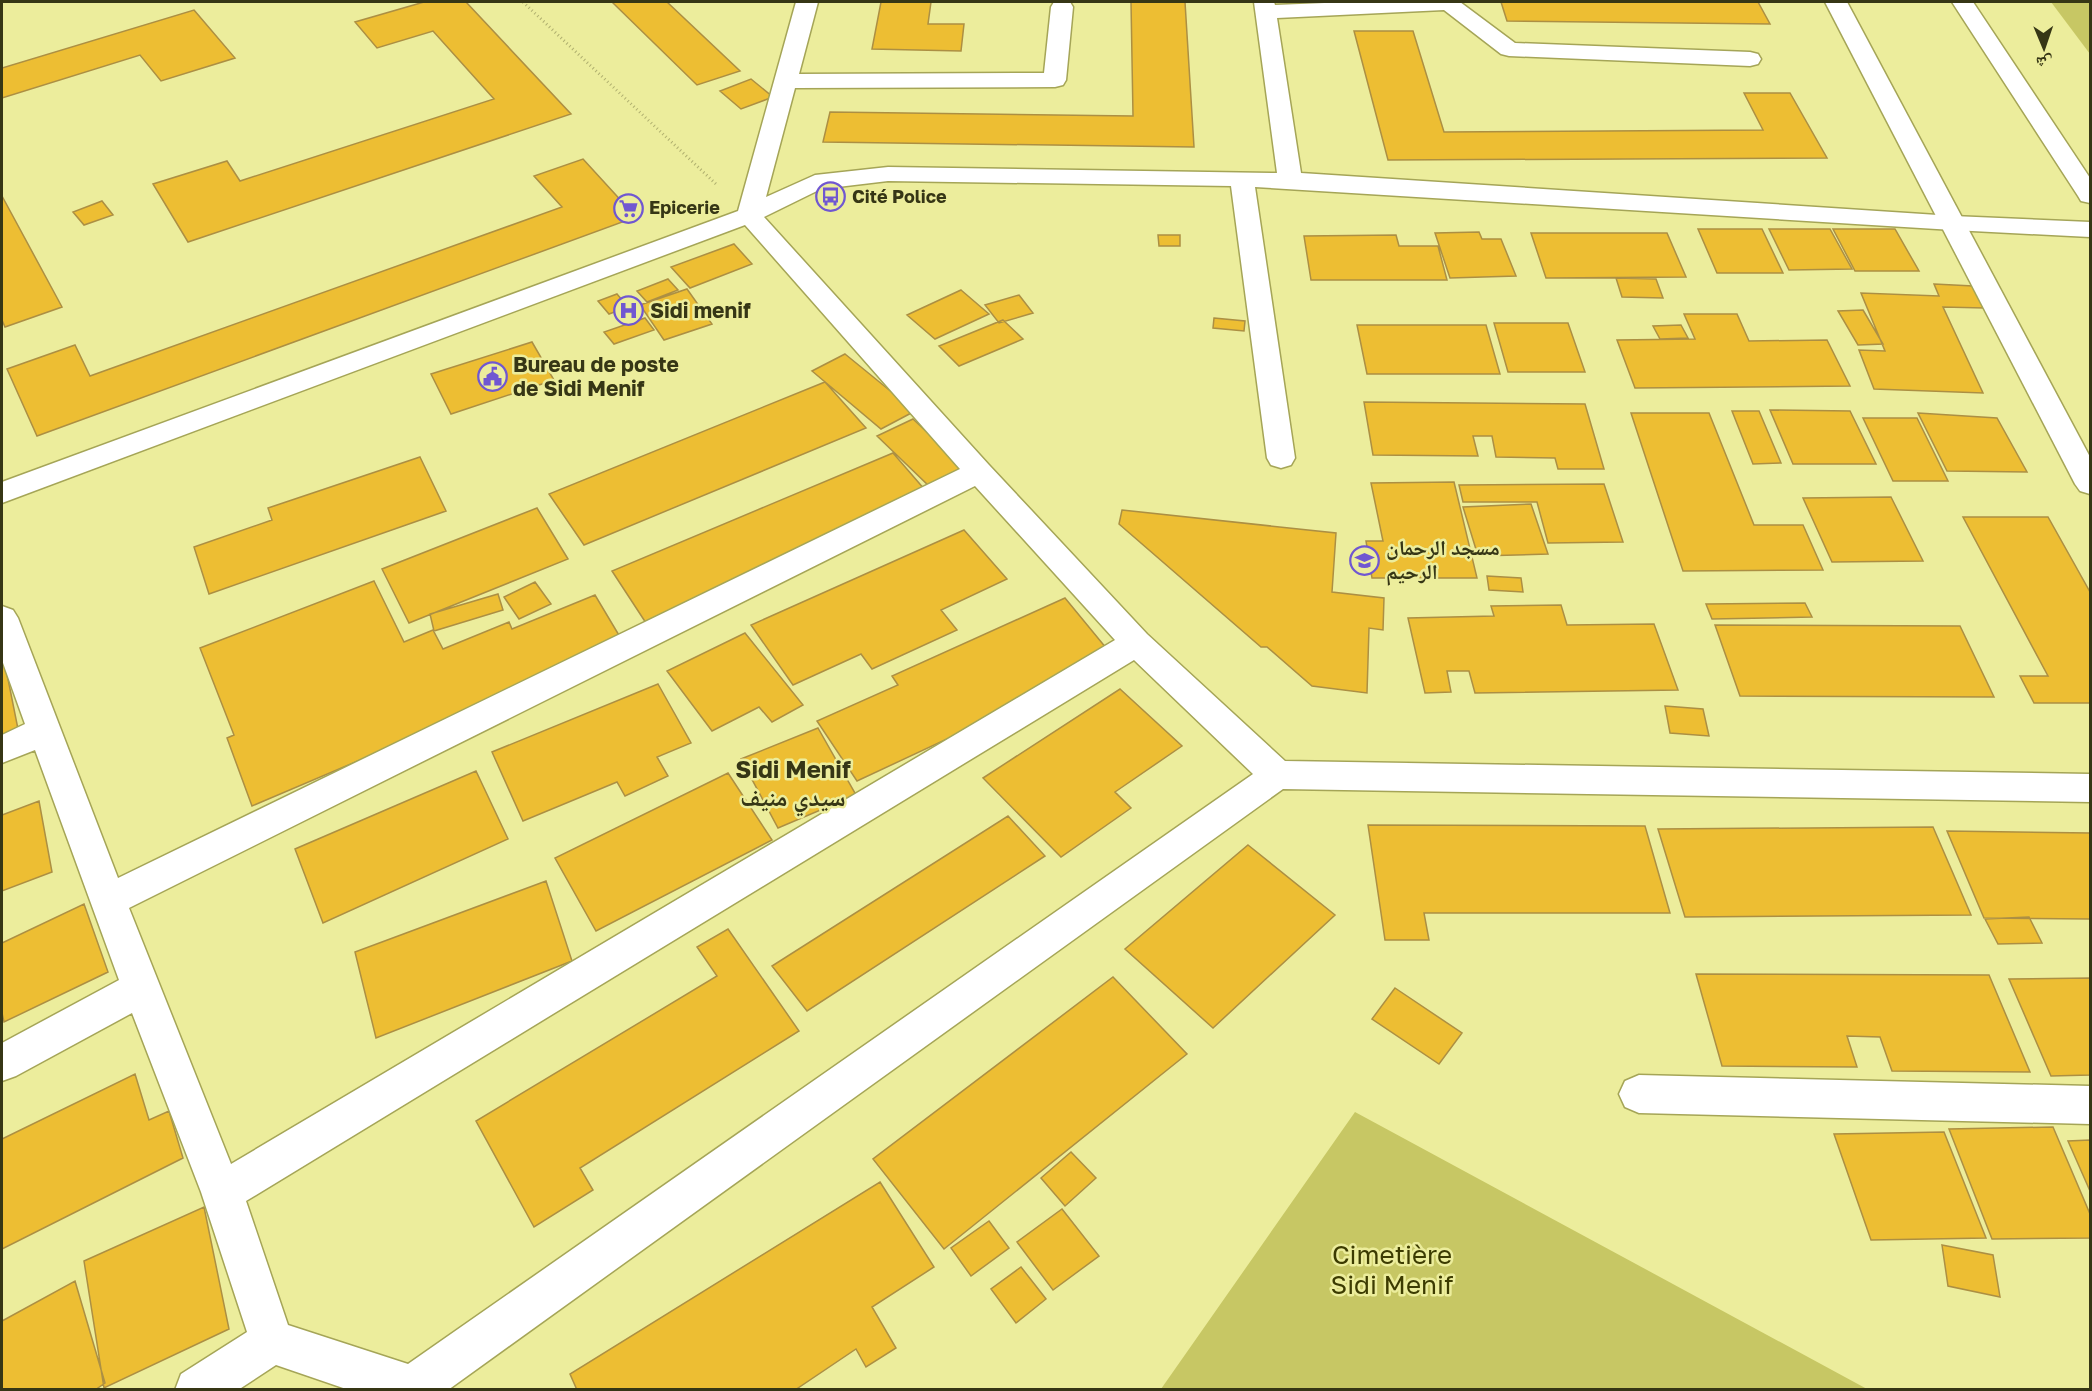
<svg xmlns="http://www.w3.org/2000/svg" width="2092" height="1391" font-family="'Golos Text','Noto Naskh Arabic',sans-serif">
  <style>
    .green { fill: #c7c764 }
    .building { fill: #edbe33; stroke: #ac8f43; stroke-width: 1.5 }
    .lines { fill: none; stroke-linecap: round; stroke-linejoin: round }
    .street-casing { stroke: #a5a557; stroke-width: 3 }
    .secondary-casing { stroke: #a5a557; stroke-width: 3 }
    .path { stroke: #b0b06f; stroke-width: 3; stroke-dasharray: 1 3; stroke-linecap: butt }
    .street { fill: #fff; fill-rule: evenodd }
    .secondary { fill: #fff; fill-rule: evenodd }
    .labels { text-anchor: middle; stroke-width: 5; stroke-linejoin: round; paint-order: stroke }
    .far-poi-label { font-size: 18px; font-weight: bold; fill: #363615; stroke: #eced9c; text-anchor: start }
    .poi-label { font-size: 21px; font-weight: bold; fill: #363615; stroke: #eced9c; text-anchor: start }
    .quarter-label { font-size: 24px; font-weight: bold; fill: #363615; stroke: #eced9c }
    .near-park-label { font-size: 26px; fill: #3c3b01; stroke: #eced9c }
  </style>
  <rect width="100%" height="100%" fill="#eced9c"/>
  <path class="green" d="M2051,2h39v52z
    M1355,1112l512,277h-706z"/>
  <path class="building" d="M424,2h42l105,112 -383,128 -35,-58 74,-23 13,20 254,-82 -61,-68 -56,17 -22,-26z
    M612,2h55l73,69 -43,14z
    M881,2h50l-3,22h36l-3,27 -89,-2z
    M1131,2h54l9,145 -371,-5 7,-30 303,4z
    M1501,2h257l12,22 -263,-3z
    M194,10l41,48 -74,23 -21,-26 -138,43v-30z
    M1354,31h59l31,101 319,-2 -19,-37h46l37,65 -439,2z
    M751,79l22,18 -32,12 -21,-18z
    M583,159l53,58 -599,219 -30,-67 68,-24 15,31 472,-169 -28,-31z
    M2,196l60,111 -57,20 -3,-7z
    M102,201l11,14 -29,10 -11,-13z
    M1698,229h64l21,44h-66z
    M1769,229h61l22,40 -63,1z
    M1833,229h62l24,42h-64z
    M1479,232l3,7h19l15,37 -66,2 -15,-45z
    M1531,233h136l19,44 -140,1z
    M1158,235h22v11h-21z
    M1396,235l3,11h39l9,34h-136l-7,-44z
    M734,244l18,20 -62,24 -19,-21z
    M1616,278l40,1 7,19 -41,-1z
    M668,279l10,11 -31,12 -10,-11z
    M1934,284l39,2 11,22 -41,-1 40,86 -109,-4 -15,-39 26,1 -24,-58 78,3z
    M687,289l25,35 -48,16 -24,-35z
    M961,290l28,24 -54,25 -28,-24z
    M617,294l11,13 -19,7 -11,-13z
    M1019,295l14,18 -34,10 -14,-18z
    M1863,310l20,34 -25,1 -20,-34z
    M1684,314h53l12,27 78,-1 23,46 -215,2 -18,-48 78,-1z
    M645,318l9,12 -40,14 -10,-12z
    M1214,318l31,3 -1,10 -31,-3z
    M1003,320l20,19 -64,27 -20,-20z
    M1494,323h74l17,49h-77z
    M1357,325h129l14,49h-133z
    M1681,325l7,13 -28,1 -7,-13z
    M532,342l22,38 -103,34 -20,-40z
    M845,354l70,57 -34,18 -69,-58z
    M825,382l41,46 -282,117 -35,-51z
    M1364,402l221,2 19,65h-46l-3,-11 -59,-1 -4,-21h-19l5,20 -105,-1z
    M1770,410l80,1 26,53h-83z
    M1732,411h27l22,52 -28,1z
    M1631,413h78l45,112h49l20,45 -140,1z
    M1918,413l79,5 30,54 -80,-1z
    M1863,418h54l31,63h-55z
    M913,419l52,49 -36,18 -52,-50z
    M893,453l39,45 -286,125 -34,-52z
    M420,457l26,54 -237,83 -15,-47 78,-27 -4,-12z
    M1454,482l23,96h-105l-6,-37h17l-12,-58z
    M1604,484l19,58 -75,1 -11,-41h-74l-4,-17z
    M1891,497l32,64 -91,1 -29,-64z
    M1531,504l17,50 -70,2 -15,-49z
    M537,508l31,51 -159,64 -27,-54z
    M1122,510l214,23 -4,59 52,6 -1,32 -14,-2 -2,65 -55,-7 -45,-39h-6l-142,-123z
    M1963,517h85l42,75v111h-56l-14,-27h28z
    M964,530l43,49 -66,31 16,20 -85,39 -11,-15 -68,31 -42,-60z
    M1487,576l34,2 2,14 -34,-2z
    M374,581l30,61 29,-12 10,19 66,-27 3,7 83,-34 31,52 -374,159 -25,-68 7,-3 -34,-87z
    M535,582l16,22 -32,15 -15,-22z
    M498,594l5,16 -69,21 -4,-17z
    M1065,598l51,62 -259,121 -40,-60 81,-36 -6,-9z
    M1805,603l7,14 -100,2 -6,-15z
    M1561,605l6,20 87,-1 24,66 -203,3 -6,-22h-22l4,21 -26,1 -17,-75 86,-2 -3,-10z
    M1715,625l245,1 34,71 -254,-1z
    M745,633l58,72 -31,17 -13,-15 -47,24 -45,-60z
    M2,649l16,80 -16,6z
    M658,684l33,59 -34,14 11,19 -43,20 -8,-14 -94,39 -31,-69z
    M1120,689l62,57 -67,46 16,16 -70,49 -78,-79z
    M1665,706l38,3 6,27 -39,-3z
    M818,728l38,67 -78,33 -37,-69z
    M476,771l32,68 -185,84 -28,-74z
    M728,773l44,67 -176,91 -41,-73z
    M39,801l13,71 -50,19v-76z
    M1008,816l37,40 -238,155 -35,-45z
    M1368,825l277,1 25,87h-246l5,27h-44z
    M1933,827l38,88 -286,2 -27,-88z
    M1947,831l143,2v86l-106,-1z
    M1248,845l87,70 -122,113 -88,-79z
    M546,881l26,80 -196,77 -21,-86z
    M84,904l24,68 -104,50 -2,-9v-70z
    M2029,917l13,26 -44,1 -13,-25z
    M728,929l71,102 -219,137 13,22 -59,37 -58,-106 241,-145 -20,-29z
    M1696,974l293,1 41,97 -138,-1 -12,-34 -33,-1 10,31 -135,-1z
    M1113,977l74,77 -243,195 -71,-90z
    M2090,978v97l-39,1 -42,-97z
    M1395,988l67,45 -23,31 -67,-45z
    M135,1074l14,46 20,-9 14,47 -181,91v-110z
    M2053,1127l37,87v24l-98,1 -43,-110z
    M1944,1132l42,106 -115,2 -37,-106z
    M2090,1140v51l-22,-50z
    M1071,1152l25,26 -31,28 -24,-28z
    M880,1182l54,85 -62,40 24,41 -30,19 -10,-18 -61,41h-218l-7,-16z
    M204,1207l25,122 -125,59 -20,-127z
    M1062,1209l37,47 -46,34 -36,-48z
    M989,1221l20,27 -38,28 -20,-28z
    M1942,1245l51,10 7,42 -52,-11z
    M1021,1267l25,32 -30,24 -25,-34z
    M75,1281l30,102 -10,7h-93v-69z"/>
  <g class="lines">
    <defs>
      <path id="street" d="M796,2h22l-19,72 245,-1 7,-66 3,-5h16l3,5 -7,73 -3,5 -8,2 -260,1 -29,109 49,-22 73,-8 389,6 -23,-171h20l1,3 74,-3h111l55,41 235,9 8,2 3,5 -3,5 -8,2 -241,-10 -8,-2 -57,-44 -167,8 24,155 652,43 137,6v15l-137,-7 -698,-43 40,271 -4,7 -10,3 -10,-3 -4,-7 -36,-272 -343,-5 -67,8 -57,28 225,248 158,169 138,127 805,13v28l-807,-13 -835,601h-99l-73,-25 -38,25h-63l6,-16 66,-42 -46,-140 -69,-179 -116,63 -14,5v-38l117,-63 -84,-230 -33,13v-28l23,-11 -23,-64v-54l11,4 5,8 100,260 842,-409 -215,-244 -743,278v-21l736,-271zM975,486l140,154 -884,524 -102,-256zM1134,660l119,114 -845,590 -120,-39 -42,-124z
        M1952,2h21l117,176v25l-9,-2 -3,-5z
        M1639,1075l451,11v38l-451,-11 -14,-6 -6,-13 6,-13z"/>
      <path id="secondary" d="M1825,2h22l243,455v37l-10,-3 -5,-7z"/>
    </defs>
    <use href="#street" class="street-casing"/>
    <use href="#secondary" class="secondary-casing"/>
    <path class="path" d="M523,2l193,182"/>
    <use href="#street" class="street"/>
    <use href="#secondary" class="secondary"/>
  </g>
  <defs>
    <symbol id="bus-ring" viewBox="-11 -11 22 22"><circle r="9.5" fill="#eced9c" stroke="#7057d1" stroke-width="1.5"/><path d="M-5-6H5V4H4V6H2V4H-2V6H-4V4H-5ZM-3.5-4V0h7V-4ZM-3.5 1.2v1.5H-2V1.2ZM2 1.2v1.5H3.5V1.2Z" fill="#7057d1"/></symbol>
    <symbol id="supermarket-ring" viewBox="-11 -11 22 22"><circle r="9.5" fill="#eced9c" stroke="#7057d1" stroke-width="1.5"/><path d="M-6-5.5h2.5l.6 2H6L4.5 2H-2.5L-4.4-4H-6ZM-1.5 3.2a1.3 1.3 0 1 0 .1 0ZM3 3.2a1.3 1.3 0 1 0 .1 0Z" fill="#7057d1"/></symbol>
    <symbol id="hospital-ring" viewBox="-11 -11 22 22"><circle r="9.5" fill="#eced9c" stroke="#7057d1" stroke-width="1.5"/><path d="M-5-5h3v3.5h4V-5h3V5h-3V1.5h-4V5h-3Z" fill="#7057d1"/></symbol>
    <symbol id="civic-ring" viewBox="-11 -11 22 22"><circle r="9.5" fill="#eced9c" stroke="#7057d1" stroke-width="1.5"/><path d="M-.6-6.5H3V-4.5H.6V-3L4-1V1h2V6H-6V1h2V-1L-.6-3ZM-1.2 2.5V6h2.4V2.5Z" fill="#7057d1"/></symbol>
    <symbol id="school-ring" viewBox="-11 -11 22 22"><circle r="9.5" fill="#eced9c" stroke="#7057d1" stroke-width="1.5"/><path d="M0-5L7-2L0 1L-7-2ZM-4 1L0 2.5L4 1V4Q0 6-4 4Z" fill="#7057d1"/></symbol>
  </defs>
  <g fill-rule="evenodd">
    <use href="#bus-ring" x="814" y="180" width="33" height="33"/>
    <use href="#supermarket-ring" x="612" y="192" width="33" height="33"/>
    <use href="#hospital-ring" x="612" y="294" width="33" height="33"/>
    <use href="#civic-ring" x="476" y="360" width="33" height="33"/>
    <use href="#school-ring" x="1348" y="544" width="33" height="33"/>
  </g>
  <g class="labels">
    <g class="far-poi-label">
      <text x="852" y="203">Cité Police</text>
      <text x="649" y="214">Epicerie</text>
    </g>
    <g class="poi-label">
      <text x="650" y="318">Sidi menif</text>
      <text x="513" y="372">Bureau de poste<tspan x="513" dy="24">de Sidi Menif</tspan></text>
      <text x="1386" y="555">مسجد الرحمان<tspan x="1386" dy="24">الرحيم</tspan></text>
    </g>
    <g class="quarter-label">
      <text x="793" y="778">Sidi Menif<tspan x="793" dy="28">سيدي منيف</tspan></text>
    </g>
    <g class="near-park-label">
      <text x="1392" y="1264">Cimetière<tspan x="1392" dy="30">Sidi Menif</tspan></text>
    </g>
  </g>
  <rect width="2092" height="1391" fill="none" stroke="#363615" stroke-width="6"/>
  <g transform="translate(2044 48) rotate(178)" stroke="#eced9c" stroke-width="4.5" paint-order="stroke">
  <path d="M0-4.5L10 22L0 15L-10 22Z" fill="#363615"/>
  <text y="-9" font-size="16" font-weight="bold" text-anchor="middle" fill="#363615">ش</text>
  </g>
</svg>
